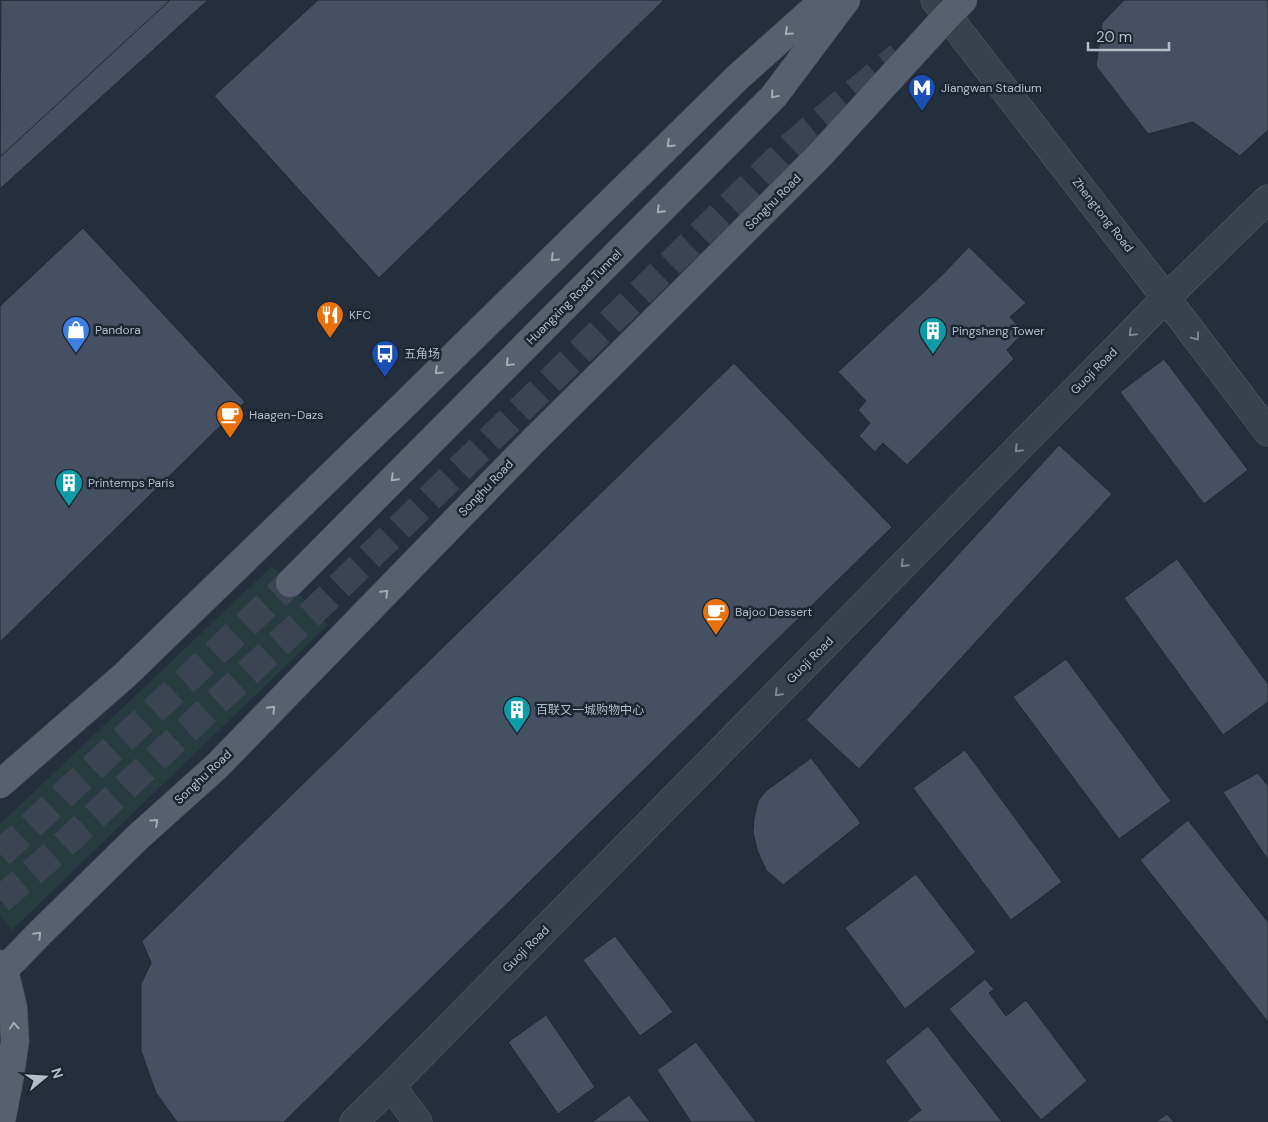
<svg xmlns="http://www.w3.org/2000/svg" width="1268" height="1122" font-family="'DM Sans','Noto Sans SC',sans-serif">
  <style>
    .green { fill: #263c3f }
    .building { fill: #455162; stroke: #1f2835 }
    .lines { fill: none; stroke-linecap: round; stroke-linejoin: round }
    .primary-tunnel { stroke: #3a4453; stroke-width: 28; stroke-dasharray: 28 14; stroke-linecap: butt }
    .minor-casing { stroke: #565f6c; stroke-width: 29 }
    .tertiary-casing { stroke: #565f6c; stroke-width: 29 }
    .primary-casing { stroke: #414a57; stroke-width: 29 }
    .minor { stroke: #38414e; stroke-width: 28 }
    .tertiary { stroke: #38414e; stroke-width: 28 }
    .primary { stroke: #56606e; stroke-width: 28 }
    .oneway { stroke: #a1aab7 }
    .oneway2 { stroke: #7c8592 }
    .labels { text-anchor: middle; stroke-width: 5; stroke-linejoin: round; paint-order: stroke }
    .poi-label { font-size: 12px; fill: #b4bcc9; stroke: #1d2633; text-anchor: start }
    .street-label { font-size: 12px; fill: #b4bcc9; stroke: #1d2633 }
  </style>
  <rect width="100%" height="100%" fill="#242f3e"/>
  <path class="green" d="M272,566l56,59 -316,305 -12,-15v-91z"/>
  <path class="building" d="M0,0h208l-208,189z
    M1,0h169l-170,157z
    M318,0h346l-285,278 -165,-182z
    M1124,0h144v130l-28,26 -47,-34 -45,12 -52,-68 6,-43z
    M83,228l162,174 -245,240v-336z
    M969,247l57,56 -16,14 14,15 -17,18 7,9 -107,106 -24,-22 -8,9 -16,-16 11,-13 -12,-13 8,-9 -28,-29 103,-96z
    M1164,359l84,111 -44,34 -84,-112z
    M734,363l158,164 -608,595h-107l-21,-29 -15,-42v-67l10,-21 -9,-22z
    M1059,445l53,49 -253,275 -53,-49z
    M1177,559l91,125v18l-45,33 -99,-137z
    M1066,659l105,142 -52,38 -106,-142z
    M965,750l97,132 -51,38 -98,-132z
    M811,758l50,65 -78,62 -17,-15 -9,-20 -4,-18 1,-14 4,-17 8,-10z
    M1258,773l10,13v74l-45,-68z
    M1188,820l80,102v100l-128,-162z
    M916,874l60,78 -71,57 -60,-81z
    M615,936l58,76 -33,24 -57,-76z
    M985,979l9,10 -5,4 17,23 20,-16 61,81 -46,39 -92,-111z
    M546,1015l49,72 -37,27 -50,-72z
    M928,1026l74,96h-96l15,-12 -36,-49z
    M696,1042l60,80h-65l-34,-52z
    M629,1095l21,27h-58z
    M1167,1114l7,8h-18z"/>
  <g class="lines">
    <path class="primary-tunnel" d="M0,854l22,-20 268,-251
      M0,900l58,-50 257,-240 478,-466 106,-88"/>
    <defs>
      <path id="minor" d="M391,1086l27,36
        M354,1122l37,-36 775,-788 102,-99"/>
      <path id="tertiary" d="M935,0l231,298 102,134"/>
      <path id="primary" d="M290,583l484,-487 72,-96
        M0,784l124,-108 283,-274 331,-325 86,-77
        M0,964l4,6 9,37 2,34 -5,34 -9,47
        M4,970l37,-38 97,-95 79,-71 317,-326 88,-87 197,-197 129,-141 15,-15"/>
    </defs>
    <use href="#minor" class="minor-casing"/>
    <use href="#tertiary" class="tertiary-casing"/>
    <use href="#primary" class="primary-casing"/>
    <use href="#minor" class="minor"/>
    <use href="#tertiary" class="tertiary"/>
    <use href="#primary" class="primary"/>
  </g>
  <defs><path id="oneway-chevron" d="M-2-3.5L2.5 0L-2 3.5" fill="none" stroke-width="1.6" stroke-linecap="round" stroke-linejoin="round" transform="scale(1.25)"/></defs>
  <g class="oneway">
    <use href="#oneway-chevron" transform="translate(788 32) rotate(138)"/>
    <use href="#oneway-chevron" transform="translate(774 95) rotate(130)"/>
    <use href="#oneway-chevron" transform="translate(670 144) rotate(136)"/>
    <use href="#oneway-chevron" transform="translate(660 210) rotate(135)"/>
    <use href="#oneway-chevron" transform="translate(554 258) rotate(136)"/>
    <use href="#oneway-chevron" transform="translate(509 363) rotate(135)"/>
    <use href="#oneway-chevron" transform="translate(438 371) rotate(136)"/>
    <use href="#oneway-chevron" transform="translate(394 478) rotate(135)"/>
    <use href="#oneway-chevron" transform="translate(385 593) rotate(-46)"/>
    <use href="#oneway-chevron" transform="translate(272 709) rotate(-46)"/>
    <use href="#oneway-chevron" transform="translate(155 822) rotate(-42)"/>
    <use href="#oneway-chevron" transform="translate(38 935) rotate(-45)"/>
    <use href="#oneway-chevron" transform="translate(14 1026) rotate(-93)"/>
  </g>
  <g class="oneway2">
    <use href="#oneway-chevron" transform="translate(1132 333) rotate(135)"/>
    <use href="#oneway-chevron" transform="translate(1196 337) rotate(53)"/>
    <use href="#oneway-chevron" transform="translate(1018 449) rotate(135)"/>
    <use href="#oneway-chevron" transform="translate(904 564) rotate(135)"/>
    <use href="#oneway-chevron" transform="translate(778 693) rotate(135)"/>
  </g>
  <defs>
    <symbol id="metro-pin" viewBox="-11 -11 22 30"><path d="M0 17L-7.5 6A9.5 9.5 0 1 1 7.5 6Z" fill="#1a4fb4" stroke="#1d2633"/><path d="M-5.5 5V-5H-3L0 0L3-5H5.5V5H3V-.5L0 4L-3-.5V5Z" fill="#fff"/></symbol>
    <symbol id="restaurant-pin" viewBox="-11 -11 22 30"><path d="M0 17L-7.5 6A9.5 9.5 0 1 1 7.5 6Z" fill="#e8710a" stroke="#1d2633"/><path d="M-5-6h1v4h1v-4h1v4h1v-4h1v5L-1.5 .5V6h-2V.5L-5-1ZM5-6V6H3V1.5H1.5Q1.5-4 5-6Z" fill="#fff"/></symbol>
    <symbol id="shop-pin" viewBox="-11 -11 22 30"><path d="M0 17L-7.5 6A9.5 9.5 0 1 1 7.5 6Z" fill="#3f7fe0" stroke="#1d2633"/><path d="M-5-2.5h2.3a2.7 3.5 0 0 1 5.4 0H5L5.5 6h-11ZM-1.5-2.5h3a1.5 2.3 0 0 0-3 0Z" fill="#fff"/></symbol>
    <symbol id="building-pin" viewBox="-11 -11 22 30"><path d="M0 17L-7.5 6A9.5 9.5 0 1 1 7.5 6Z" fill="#0f9aa8" stroke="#1d2633"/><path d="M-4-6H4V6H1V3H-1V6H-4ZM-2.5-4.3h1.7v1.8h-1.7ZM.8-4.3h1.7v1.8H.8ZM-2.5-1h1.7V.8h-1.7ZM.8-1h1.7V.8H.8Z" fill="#fff"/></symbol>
    <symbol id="bus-pin" viewBox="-11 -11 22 30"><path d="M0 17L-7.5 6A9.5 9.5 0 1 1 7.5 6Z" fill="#1a4fb4" stroke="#1d2633"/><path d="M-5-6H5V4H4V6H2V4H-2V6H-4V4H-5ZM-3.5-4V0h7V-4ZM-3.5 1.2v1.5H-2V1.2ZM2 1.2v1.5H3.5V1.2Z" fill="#fff"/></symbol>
    <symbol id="cafe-pin" viewBox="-11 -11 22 30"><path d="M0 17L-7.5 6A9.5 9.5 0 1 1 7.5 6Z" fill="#e8710a" stroke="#1d2633"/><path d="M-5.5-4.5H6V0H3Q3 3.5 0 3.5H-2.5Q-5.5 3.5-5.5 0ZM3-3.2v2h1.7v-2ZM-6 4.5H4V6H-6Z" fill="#fff"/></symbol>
  </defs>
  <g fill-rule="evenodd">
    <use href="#metro-pin" x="906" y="72" width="32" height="43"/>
    <use href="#restaurant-pin" x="314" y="299" width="32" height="43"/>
    <use href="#shop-pin" x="60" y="314" width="32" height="43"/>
    <use href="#building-pin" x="917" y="315" width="32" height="43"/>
    <use href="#bus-pin" x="369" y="338" width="32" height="43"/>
    <use href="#cafe-pin" x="214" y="399" width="32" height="43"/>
    <use href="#building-pin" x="53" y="467" width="32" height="43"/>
    <use href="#cafe-pin" x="700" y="596" width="32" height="43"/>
    <use href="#building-pin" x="501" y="694" width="32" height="43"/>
  </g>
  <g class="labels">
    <g class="poi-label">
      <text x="941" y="92">Jiangwan Stadium</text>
      <text x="349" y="319">KFC</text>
      <text x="95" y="334">Pandora</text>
      <text x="952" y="335">Pingsheng Tower</text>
      <text x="404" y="358">五角场</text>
      <text x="249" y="419">Haagen-Dazs</text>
      <text x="88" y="487">Printemps Paris</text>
      <text x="735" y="616">Bajoo Dessert</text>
      <text x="536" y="714">百联又一城购物中心</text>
    </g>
    <g class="street-label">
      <text transform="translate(773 202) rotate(-45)" y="4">Songhu Road</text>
      <text transform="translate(1103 215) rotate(52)" y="4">Zhengtong Road</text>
      <text transform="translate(574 297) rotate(-45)" y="4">Huangxing Road Tunnel</text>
      <text transform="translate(1094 371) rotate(-45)" y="4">Guoji Road</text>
      <text transform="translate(486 488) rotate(-46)" y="4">Songhu Road</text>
      <text transform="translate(810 660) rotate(-45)" y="4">Guoji Road</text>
      <text transform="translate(203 777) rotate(-43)" y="4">Songhu Road</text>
      <text transform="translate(526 949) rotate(-45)" y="4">Guoji Road</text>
    </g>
  </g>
  <g transform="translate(45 1077) rotate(72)" stroke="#1d2633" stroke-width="4" paint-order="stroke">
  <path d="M0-4L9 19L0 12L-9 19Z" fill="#b4bcc9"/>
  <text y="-8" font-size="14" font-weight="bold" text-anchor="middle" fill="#b4bcc9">N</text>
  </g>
  <path d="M1088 42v8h81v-8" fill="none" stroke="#b4bcc9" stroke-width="2.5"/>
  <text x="1096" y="42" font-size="15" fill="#b4bcc9" stroke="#1d2633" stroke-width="4" paint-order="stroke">20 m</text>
</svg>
